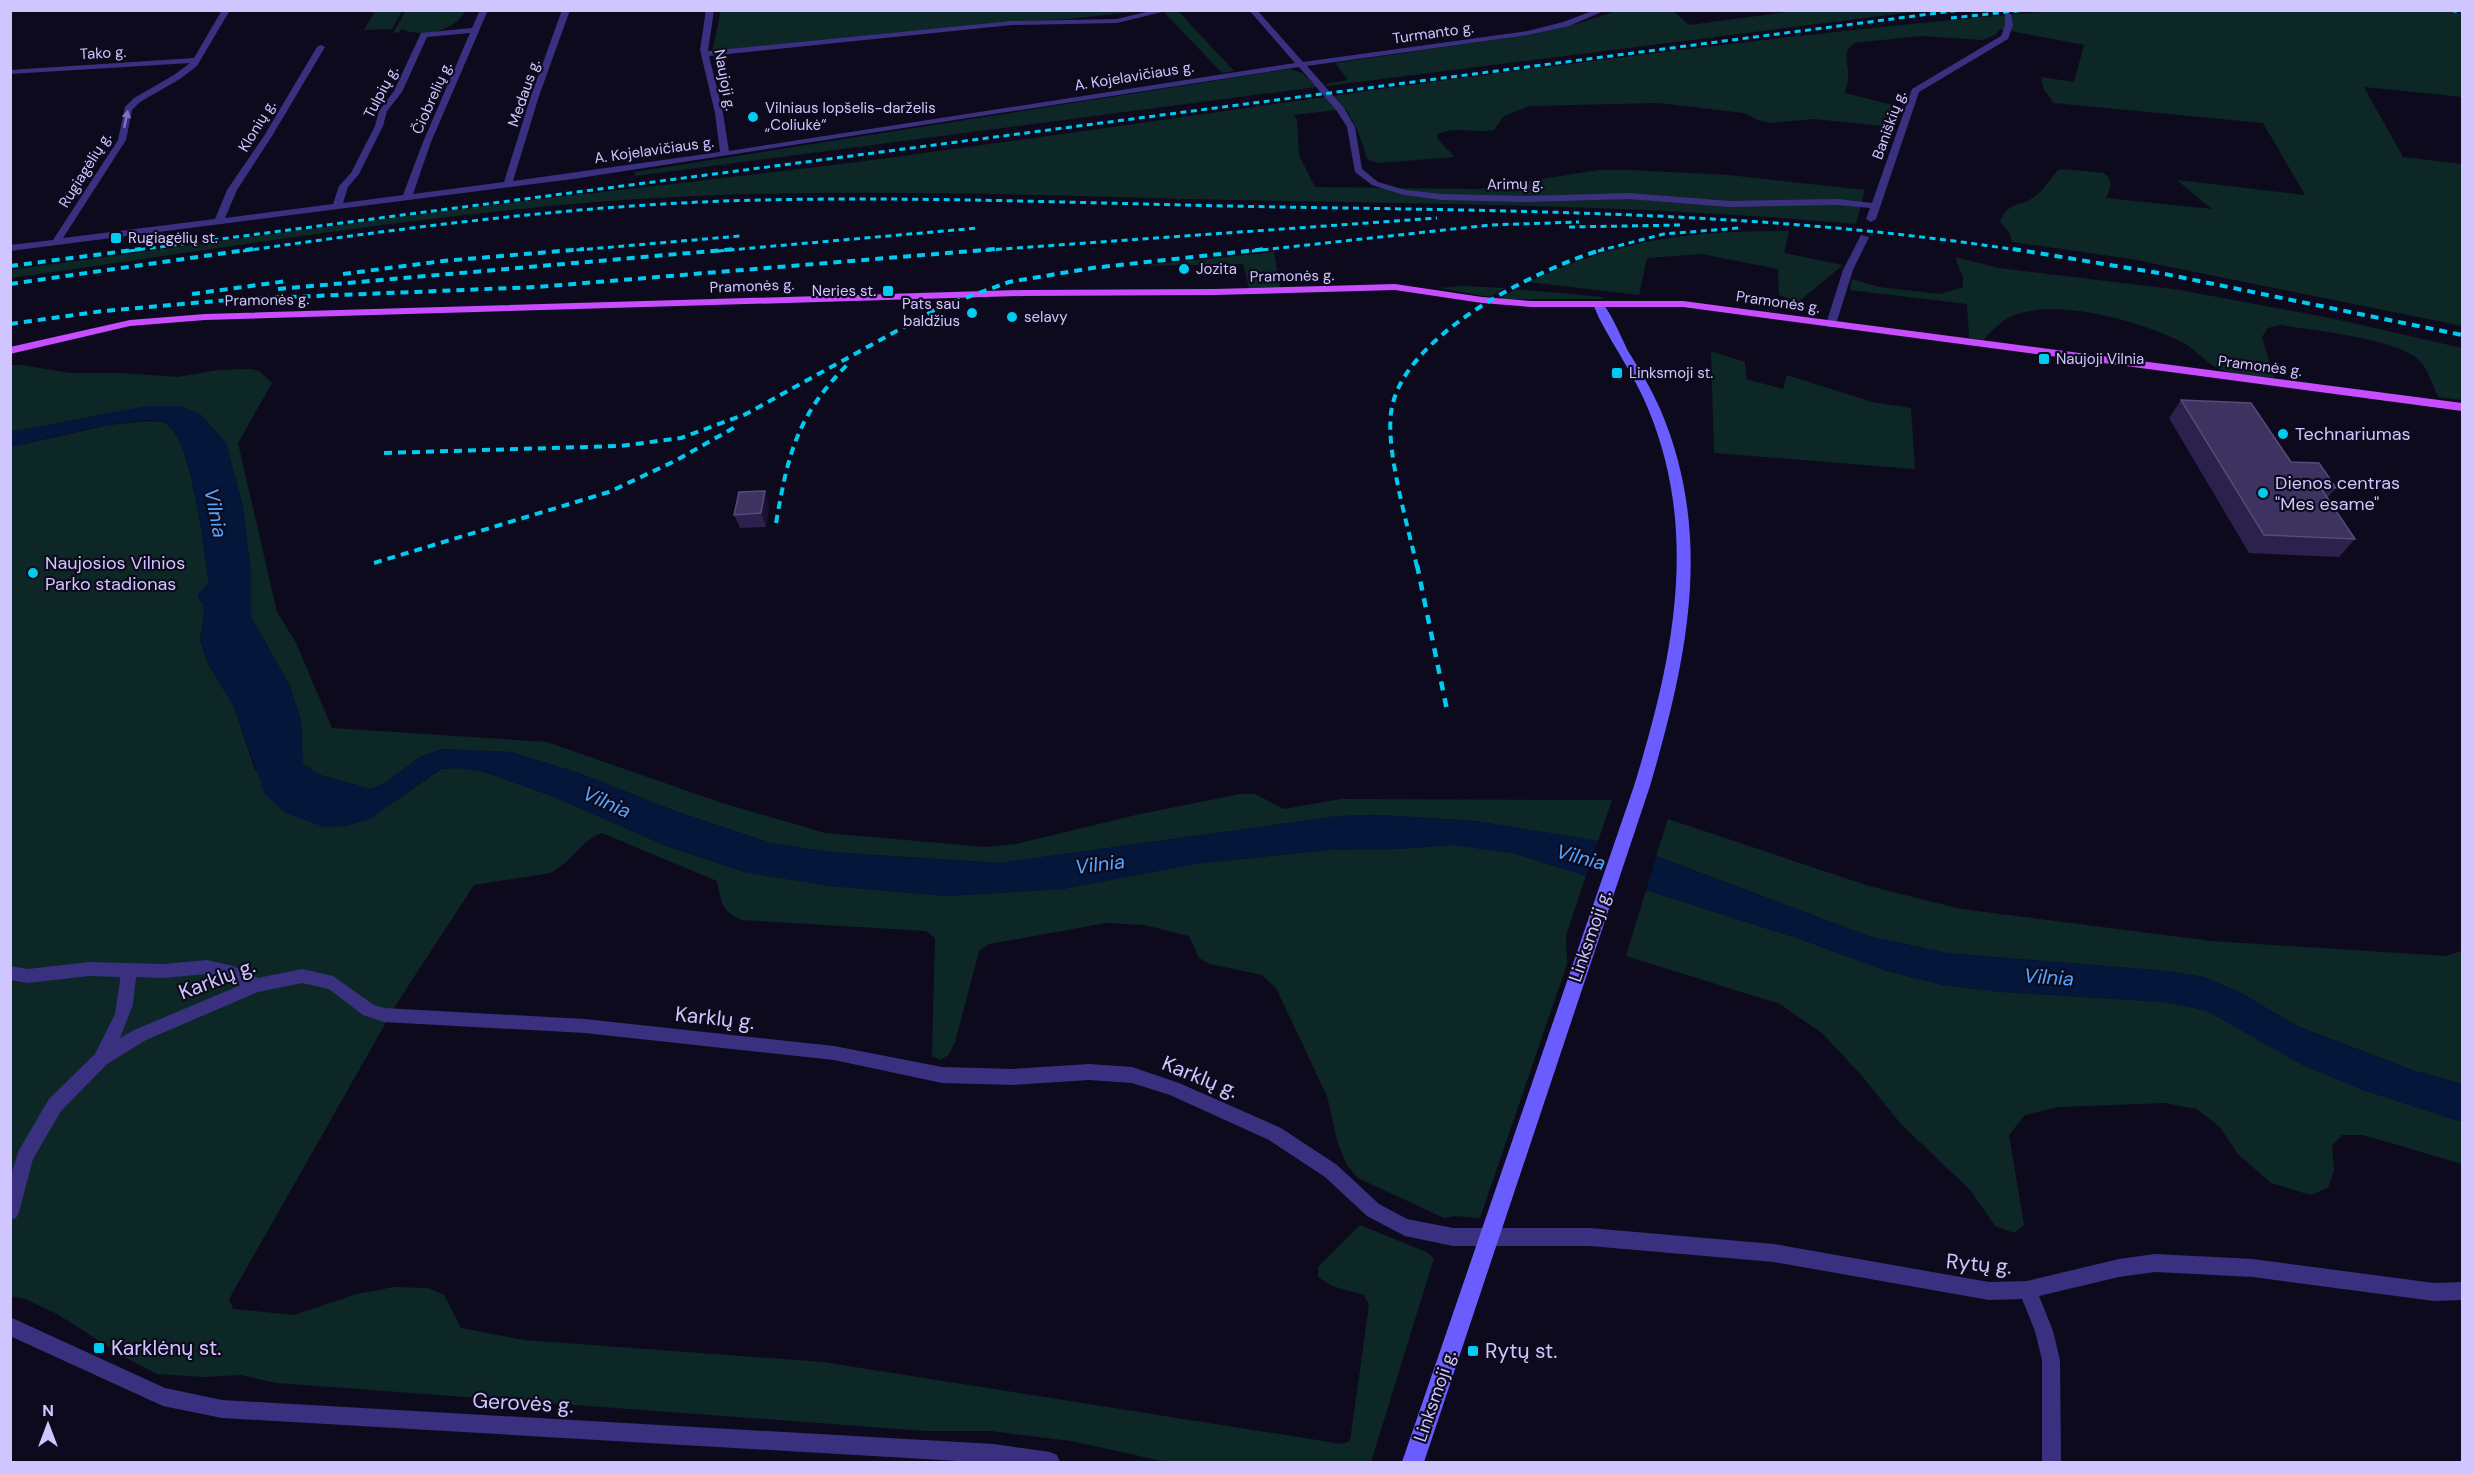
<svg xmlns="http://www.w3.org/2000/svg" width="2473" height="1473" font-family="'DM Sans',sans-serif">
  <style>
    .green { fill: #0d2727 }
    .water { fill: #05163b }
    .pier { fill: #0e0a1d }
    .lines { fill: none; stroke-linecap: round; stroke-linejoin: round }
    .street { fill: #393180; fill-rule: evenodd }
    .secondary { fill: #6a5dff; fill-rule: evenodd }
    .primary { fill: #c74dff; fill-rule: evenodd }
    .rail-far2 { stroke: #00cbf1; stroke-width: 3; stroke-dasharray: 6 4.5; stroke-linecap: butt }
    .rail-far1 { stroke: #00cbf1; stroke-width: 4; stroke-dasharray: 8 6; stroke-linecap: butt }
    .rail { stroke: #00cbf1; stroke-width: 4.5; stroke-dasharray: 9 8; stroke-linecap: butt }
    .wall { fill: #2c214c }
    .shaded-wall { fill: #191131 }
    .building { fill: #3e3360; stroke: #554a79; stroke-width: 1.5 }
    .oneway { fill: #7d74b9 }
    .poi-dot { fill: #00cbf1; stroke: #0e0a1d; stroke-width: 2 }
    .labels { text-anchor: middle; stroke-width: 4.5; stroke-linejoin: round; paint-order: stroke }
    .far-street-label { font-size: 15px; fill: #d0c6ff; stroke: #0e0a1d }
    .far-poi-label { font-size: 15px; fill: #d0c6ff; stroke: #0e0a1d; text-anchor: start }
    .poi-label { font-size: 18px; fill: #d0c6ff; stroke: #0e0a1d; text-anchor: start }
    .street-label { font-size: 18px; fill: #d0c6ff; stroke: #0e0a1d }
    .water-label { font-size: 20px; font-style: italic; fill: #54a6ff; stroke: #0e0a1d }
    .near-street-label { font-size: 21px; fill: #d0c6ff; stroke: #0e0a1d }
    .near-poi-label { font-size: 21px; fill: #d0c6ff; stroke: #0e0a1d; text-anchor: start }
  </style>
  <rect width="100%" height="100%" fill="#0e0a1d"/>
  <path class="green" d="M406,10h59v1c-11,21 -43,27 -64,18l-1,3 -7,1z
    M1802,10l119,1 -594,75 -2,-2 23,-4 -13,-17 198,-29 47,-11 36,-12h57l16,14z
    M2064,10h378l20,4v83l-98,-10 39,70 59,7v162l-331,-67 -119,-17 -3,-10 -9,-10c8,-21 20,-15 34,-25 9,-6 17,-19 24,-27l5,-1 40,4 5,3 3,9 -5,13 106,11 -35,-29 128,15 -42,-72 -209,-20 -10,-13 -3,-13 33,5 10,-37 -84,-16 -5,6 -12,5 -63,-4 -66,7c-13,11 -5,20 -6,34 0,5 -2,11 -3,16l59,15 -10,19 -80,-8 -43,4 -14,-3 -13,-7 -86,-10 -128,3 -26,10 -10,14c-19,4 -40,-5 -57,5l1,5 17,17 -77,6 -10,-3 -11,-31 -11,-20 -53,6 4,4 2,36 16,32 165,2 118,-19h31l100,5 136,15 -9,34c-207,-19 -415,-20 -622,-24 -199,-5 -398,-13 -596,-1 -210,14 -419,50 -627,79l-1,-8c186,-25 371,-52 557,-74 124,-14 248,-28 372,-45 374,-51 748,-110 1125,-141z
    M375,11v-1l27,1 -10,18 -28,1z
    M721,11h420l-72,8 -63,3 -294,29z
    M1163,11h15l56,60 -12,2z
    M1290,69l12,4 15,14 -682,89v-4z
    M1789,231l-5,22 59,12 -45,37 -19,-7 -1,-26 -77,-15 -54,4 -8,37 -110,-13c91,-43 160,-51 260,-51z
    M1274,252l6,36h-31l-6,-24 -103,2z
    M1955,257l44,11 181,22 155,29 127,29v52l-24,-3c-5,-11 -9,-24 -16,-34 -18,-24 -111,-33 -142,-38l-12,3 -6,9 12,41c-17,-2 -38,-2 -54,-9 -13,-5 -22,-17 -33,-24 -41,-23 -128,-47 -172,-30 -14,5 -22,15 -32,25l-14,-2 -2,-34 -117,-14 2,-11 27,8 61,7 23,-7v-10z
    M1463,286l42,2 -15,9 -51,-9z
    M1516,289l86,8 2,2h-104z
    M1711,351l34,11 1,17 37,10 4,-14 85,27 39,6 4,61 -201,-16z
    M11,365h11l47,8h51l58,4 40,-7 32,-1 9,2 13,12 -34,60 39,169 19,31 36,85 215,14 172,60 106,31 161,14 30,-3 120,-29 104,-21h15l29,15 57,-10 271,1 -14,41 -123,-20 -94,-6 -43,1 -339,47 -170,-11 -58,-9 -96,-32 -96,-38 -68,-21 -69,-3 -22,8 -35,26 -14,6 -51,-14 -17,-11 -2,-43 -11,-35 -39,-69v-43l-8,-67 -17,-64 -26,-29 -52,-8 -137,26z
    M137,422c8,0 21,-2 28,1 27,13 39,129 44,160l-11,12 1,5 4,3 1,10 -4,26 7,23 27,45 21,63 113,50 73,-51 17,-1 26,4 68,24 112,49 80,27 87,14 116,10 116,-7 131,-25 133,-14 69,-1 57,-4 60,8 73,23 -20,59 1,29 -87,254 -25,-2 -11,2 -86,-40 -11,-13 -9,-21 -11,-48 -51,-108 -14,-13 -52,-11 -11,-6 -10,-22 -44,-11 -39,-2 -117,21 -10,7 -24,91 -6,12 -8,6 -9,-4 3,-118 -9,-7 -184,-11c-22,-9 -20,-18 -25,-39l-115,-48c-21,7 -32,31 -52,40l-76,12 -77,118 -168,296 4,10 61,6 63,-21 37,-7 34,1 16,7 17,33 63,12 299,22 519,82 8,-3 19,-136 -5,-10 -32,-9 -14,-9v-10l42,-42 66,27 8,6 -63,204h-204l-96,-21 -80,-10h-65l-649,-48 -36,-8 -37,2 -47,-3 -29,-15 -71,-45 -32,-15 -14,-3v-849l98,-22z
    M1668,819l201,67 92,23 250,32 235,15 16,-5v133l-47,-13 -118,-45 -56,-33 -37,-16 -38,-6 -219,-18 -76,-16 -215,-81z
    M1646,890l154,49 87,32 56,14 59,7 161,10 42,8 155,79 102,33v42l-99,-29h-21l-10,10 2,26 -6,17 -18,7 -39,-12 -33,-29 -18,-27 -23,-18 -32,-6 -106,4 -34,8 -16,20 15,90 -10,8 -19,-7 -24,-35 -71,-68 -37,-46 -40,-43 -43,-30 -154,-48z"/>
  <path class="water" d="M148,406h32l20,8 26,29 17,64 8,67v43l39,69 11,35 2,43 17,11 51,14 14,-6 35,-26 22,-8 69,3 68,21 96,38 96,32 58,9 170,11 339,-47 43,-1 94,6 123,20 58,15 215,81 76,16 219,18 38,6 37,16 56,33 118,45 47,13v38l-102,-33 -56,-23 -99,-56 -42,-8 -161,-10 -59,-7 -56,-14 -87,-32 -154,-49 -60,-14 -73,-23 -60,-8 -57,4 -69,1 -133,14 -131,25 -116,7 -116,-10 -87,-14 -80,-27 -112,-49 -68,-24 -26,-4 -18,1 -72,51 -22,6 -22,1 -39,-14 -20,-19 -31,-87 -27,-45 -7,-23 4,-26 -1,-10 -6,-6 12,-15c-5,-29 -17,-149 -45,-160 -25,-9 -123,18 -153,25l-1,-15z"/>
  <path class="pier" d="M1599,838l58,15 -12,40 -60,-14z"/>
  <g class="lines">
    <path class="street" d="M222,10h8l-33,56 -17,13 -40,23 -8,8 -6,30 -63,98 152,-19 12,-29 37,-54 53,-89 4,-2 4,2 -53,89 -35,54 -12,28 108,-14 6,-18 12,-13 24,-47 4,-15 15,-20 27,-58 51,-5 8,-18h8l-57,132 -18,52 91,-12 27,-86 31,-86h8l-31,86 -26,85 207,-29 -5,-39 -15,-63 6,-40h8l-6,41 304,-30 105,-2 37,-9 8,2 -45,11 -105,2 -303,31 14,57 6,38 566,-88 -46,-53h8l46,52 225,-31 35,-9 32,-12h11l-37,16 -41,9 -221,31 37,42 11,19 7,42 16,13 27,8 37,4 86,2 101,-3 100,8 109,-2 34,4 40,-114 89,-53 4,-11v-11h6l2,11 -5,14 -89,53 -43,127 -5,3 -5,-3 4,-11 -32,-3 -109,2 -100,-8 -101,3 -86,-2 -38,-5 -32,-10 -17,-13 -8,-45 -10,-16 -38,-44 -726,112 -563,72v-6l43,-5 65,-100 7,-33 9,-9 40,-23 16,-12 -180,11v-4l184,-12zM470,33l-47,109 -20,53 -60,8 5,-16 11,-13 24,-48 4,-15 15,-19 25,-55z
      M1861,235l8,2 -16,33 -17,54 -5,3 -4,-1 -1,-2 17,-54z
      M207,960l26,6 25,12 44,-9 31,7 41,29 10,3 201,11 249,27 108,21 71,2 76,-5 43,3 47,16 102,45 56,37 42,39 28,15 46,9h137l184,16 215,38 38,-1 92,-22 36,-5 98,5 181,24 28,-1v18l-28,1 -181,-24 -98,-5 -36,5 -80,19 14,35 7,29 1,102h-19v-102l-7,-29 -13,-32 -33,1 -215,-38 -184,-16h-137l-48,-10 -38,-20 -42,-39 -56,-37 -99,-45 -38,-12 -43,-3 -76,5 -71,-2 -108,-23 -249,-27 -201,-11 -21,-7 -34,-26 -27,-6 -44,9 -112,48 -39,24 -46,47 -28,48 -14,53 -3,6 -6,2v-42l9,-28 30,-51 46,-45 20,-40 5,-33v-4l-31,-1 -61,7 -18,-3v-14l18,3 61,-7 74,2zM207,974l23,5 11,6 -107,45 -14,8 13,-34 3,-27 27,1z
      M10,1317l155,71 57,12 772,44 56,8 7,3 3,7h-85l-753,-44 -59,-12 -153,-70z"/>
    <path class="secondary" d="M1599,301c8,2 24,40 29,50 12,19 24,39 33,60 53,126 26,249 -11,375l-226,676h-22l232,-676c38,-123 66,-251 15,-375 -13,-33 -34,-62 -50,-93l-6,-14z"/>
    <path class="primary" d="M1395,284l87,13 49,4h152l779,102v8l-779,-104h-152l-49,-4 -87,-13 -180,5 -193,1 -817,24 -75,6 -120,28v-7l120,-27 75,-6 817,-24 193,-1z"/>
    <path class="rail-far2" d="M2451,10l11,3
      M1951,18l75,-8
      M1569,227l111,-2
      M129,251l1831,-241
      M243,251c160,-23 320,-44 481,-50 186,-6 371,3 557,6 247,4 497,5 742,44
      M566,251l174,-15
      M718,251l260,-23
      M975,251l462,-33
      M1252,251l238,-26 89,-3
      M1598,251l66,-17 75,-6"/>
    <path class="rail-far1" d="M2013,249l152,25 297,61
      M10,266l131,-17
      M343,274l100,-13 141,-12
      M10,284l243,-35
      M278,289l457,-40
      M192,294l95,-13
      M10,324l93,-13 137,-12 297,-12 459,-38
      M384,453l236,-7 61,-8 65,-24 194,-107 69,-25 83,-14 174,-19
      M776,523c12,-69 21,-108 72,-159
      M374,563l235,-71 66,-31 62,-35
      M1417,567c-9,-41 -31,-114 -26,-154 9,-77 146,-144 213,-164"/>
    <path class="rail" d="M1417,565l30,145"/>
  </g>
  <path class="wall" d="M2181,400l155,88 -9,10 28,41 -16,18 -90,-4 -80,-135z
    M769,504l-3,23 -26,1 -6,-13z"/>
  <path class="shaded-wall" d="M765,491l4,13 -3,23 -5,-14z"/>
  <path class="building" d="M2181,400l70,3 40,59 28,1 17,25 -16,-1 35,52 -91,-4z
    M765,491l-4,22 -27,2 5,-23z"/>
  <defs><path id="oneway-solid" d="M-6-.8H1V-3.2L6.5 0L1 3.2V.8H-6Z" transform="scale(1.5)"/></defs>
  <use class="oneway" href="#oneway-solid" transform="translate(126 119) rotate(-78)"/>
  <g class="poi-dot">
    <circle cx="753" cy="117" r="6"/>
    <rect x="110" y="232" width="12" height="12" rx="3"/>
    <circle cx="1184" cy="269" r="6"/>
    <rect x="882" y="285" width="12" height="12" rx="3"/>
    <circle cx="972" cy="313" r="6"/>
    <circle cx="1012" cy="317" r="6"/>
    <rect x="2038" y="353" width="12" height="12" rx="3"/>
    <rect x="1611" y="367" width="12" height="12" rx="3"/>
    <circle cx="2283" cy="434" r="6"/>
    <circle cx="2263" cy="493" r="6"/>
    <circle cx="33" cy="573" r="6"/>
    <rect x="93" y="1342" width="12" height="12" rx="3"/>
    <rect x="1467" y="1345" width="12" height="12" rx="3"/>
  </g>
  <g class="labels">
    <g class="far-street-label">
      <text transform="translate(1433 33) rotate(-8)" y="5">Turmanto g.</text>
      <text transform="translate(103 53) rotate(-3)" y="5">Tako g.</text>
      <text transform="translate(1134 76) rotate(-9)" y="5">A. Kojelavičiaus g.</text>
      <text transform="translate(725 80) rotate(79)" y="5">Naujoji g.</text>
      <text transform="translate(381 92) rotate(-62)" y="5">Tulpių g.</text>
      <text transform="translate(524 93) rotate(-71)" y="5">Medaus g.</text>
      <text transform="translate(432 98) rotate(-66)" y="5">Čiobrelių g.</text>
      <text transform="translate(1889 125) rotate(-70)" y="5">Baniškių g.</text>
      <text transform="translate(257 126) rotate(-59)" y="5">Klonių g.</text>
      <text transform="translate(654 150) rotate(-8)" y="5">A. Kojelavičiaus g.</text>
      <text transform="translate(85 170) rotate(-58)" y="5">Rugiagėlių g.</text>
      <text transform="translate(1515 184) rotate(-1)" y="5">Arimų g.</text>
      <text transform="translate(1292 276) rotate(-1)" y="5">Pramonės g.</text>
      <text transform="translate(752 286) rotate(-2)" y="5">Pramonės g.</text>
      <text transform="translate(267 300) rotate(-1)" y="5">Pramonės g.</text>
      <text transform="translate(1778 302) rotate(8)" y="5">Pramonės g.</text>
      <text transform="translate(2260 366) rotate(7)" y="5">Pramonės g.</text>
    </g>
    <g class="far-poi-label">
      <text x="765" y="113">Vilniaus lopšelis-darželis<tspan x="765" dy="17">„Coliukė“</tspan></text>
      <text x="128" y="243">Rugiagėlių st.</text>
      <text x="1196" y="274">Jozita</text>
      <text x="876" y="296" text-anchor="end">Neries st.</text>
      <text x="960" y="309" text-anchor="end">Pats sau<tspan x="960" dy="17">baldžius</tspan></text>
      <text x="1024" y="322">selavy</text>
      <text x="2056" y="364">Naujoji Vilnia</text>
      <text x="1629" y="378">Linksmoji st.</text>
    </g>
    <g class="poi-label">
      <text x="2295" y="440">Technariumas</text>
      <text x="2275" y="489">Dienos centras<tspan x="2275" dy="21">"Mes esame"</tspan></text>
      <text x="45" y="569">Naujosios Vilnios<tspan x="45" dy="21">Parko stadionas</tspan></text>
    </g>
    <g class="street-label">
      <text transform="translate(1590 936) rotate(-71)" y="6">Linksmoji g.</text>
      <text transform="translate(1435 1396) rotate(-71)" y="6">Linksmoji g.</text>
    </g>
    <g class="water-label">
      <text transform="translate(216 513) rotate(79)" y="7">Vilnia</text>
      <text transform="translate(607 802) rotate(24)" y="7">Vilnia</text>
      <text transform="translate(1581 857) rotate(15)" y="7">Vilnia</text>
      <text transform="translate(1100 864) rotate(-7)" y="7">Vilnia</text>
      <text transform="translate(2049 977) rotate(4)" y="7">Vilnia</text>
    </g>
    <g class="near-street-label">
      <text transform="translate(217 979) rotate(-21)" y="7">Karklų g.</text>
      <text transform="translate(715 1018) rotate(6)" y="7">Karklų g.</text>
      <text transform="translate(1200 1077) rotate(22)" y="7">Karklų g.</text>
      <text transform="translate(1979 1264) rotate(5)" y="7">Rytų g.</text>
      <text transform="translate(523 1403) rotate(3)" y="7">Gerovės g.</text>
    </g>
    <g class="near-poi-label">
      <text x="111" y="1355">Karklėnų st.</text>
      <text x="1485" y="1358">Rytų st.</text>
    </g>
  </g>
  <rect width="2473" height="1473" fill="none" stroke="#d0c6ff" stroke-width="24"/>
  <g transform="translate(48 1425)" stroke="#0e0a1d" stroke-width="4.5" paint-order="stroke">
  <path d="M0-4.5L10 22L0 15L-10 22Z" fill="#d0c6ff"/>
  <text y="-9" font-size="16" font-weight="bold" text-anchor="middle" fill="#d0c6ff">N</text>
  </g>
</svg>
